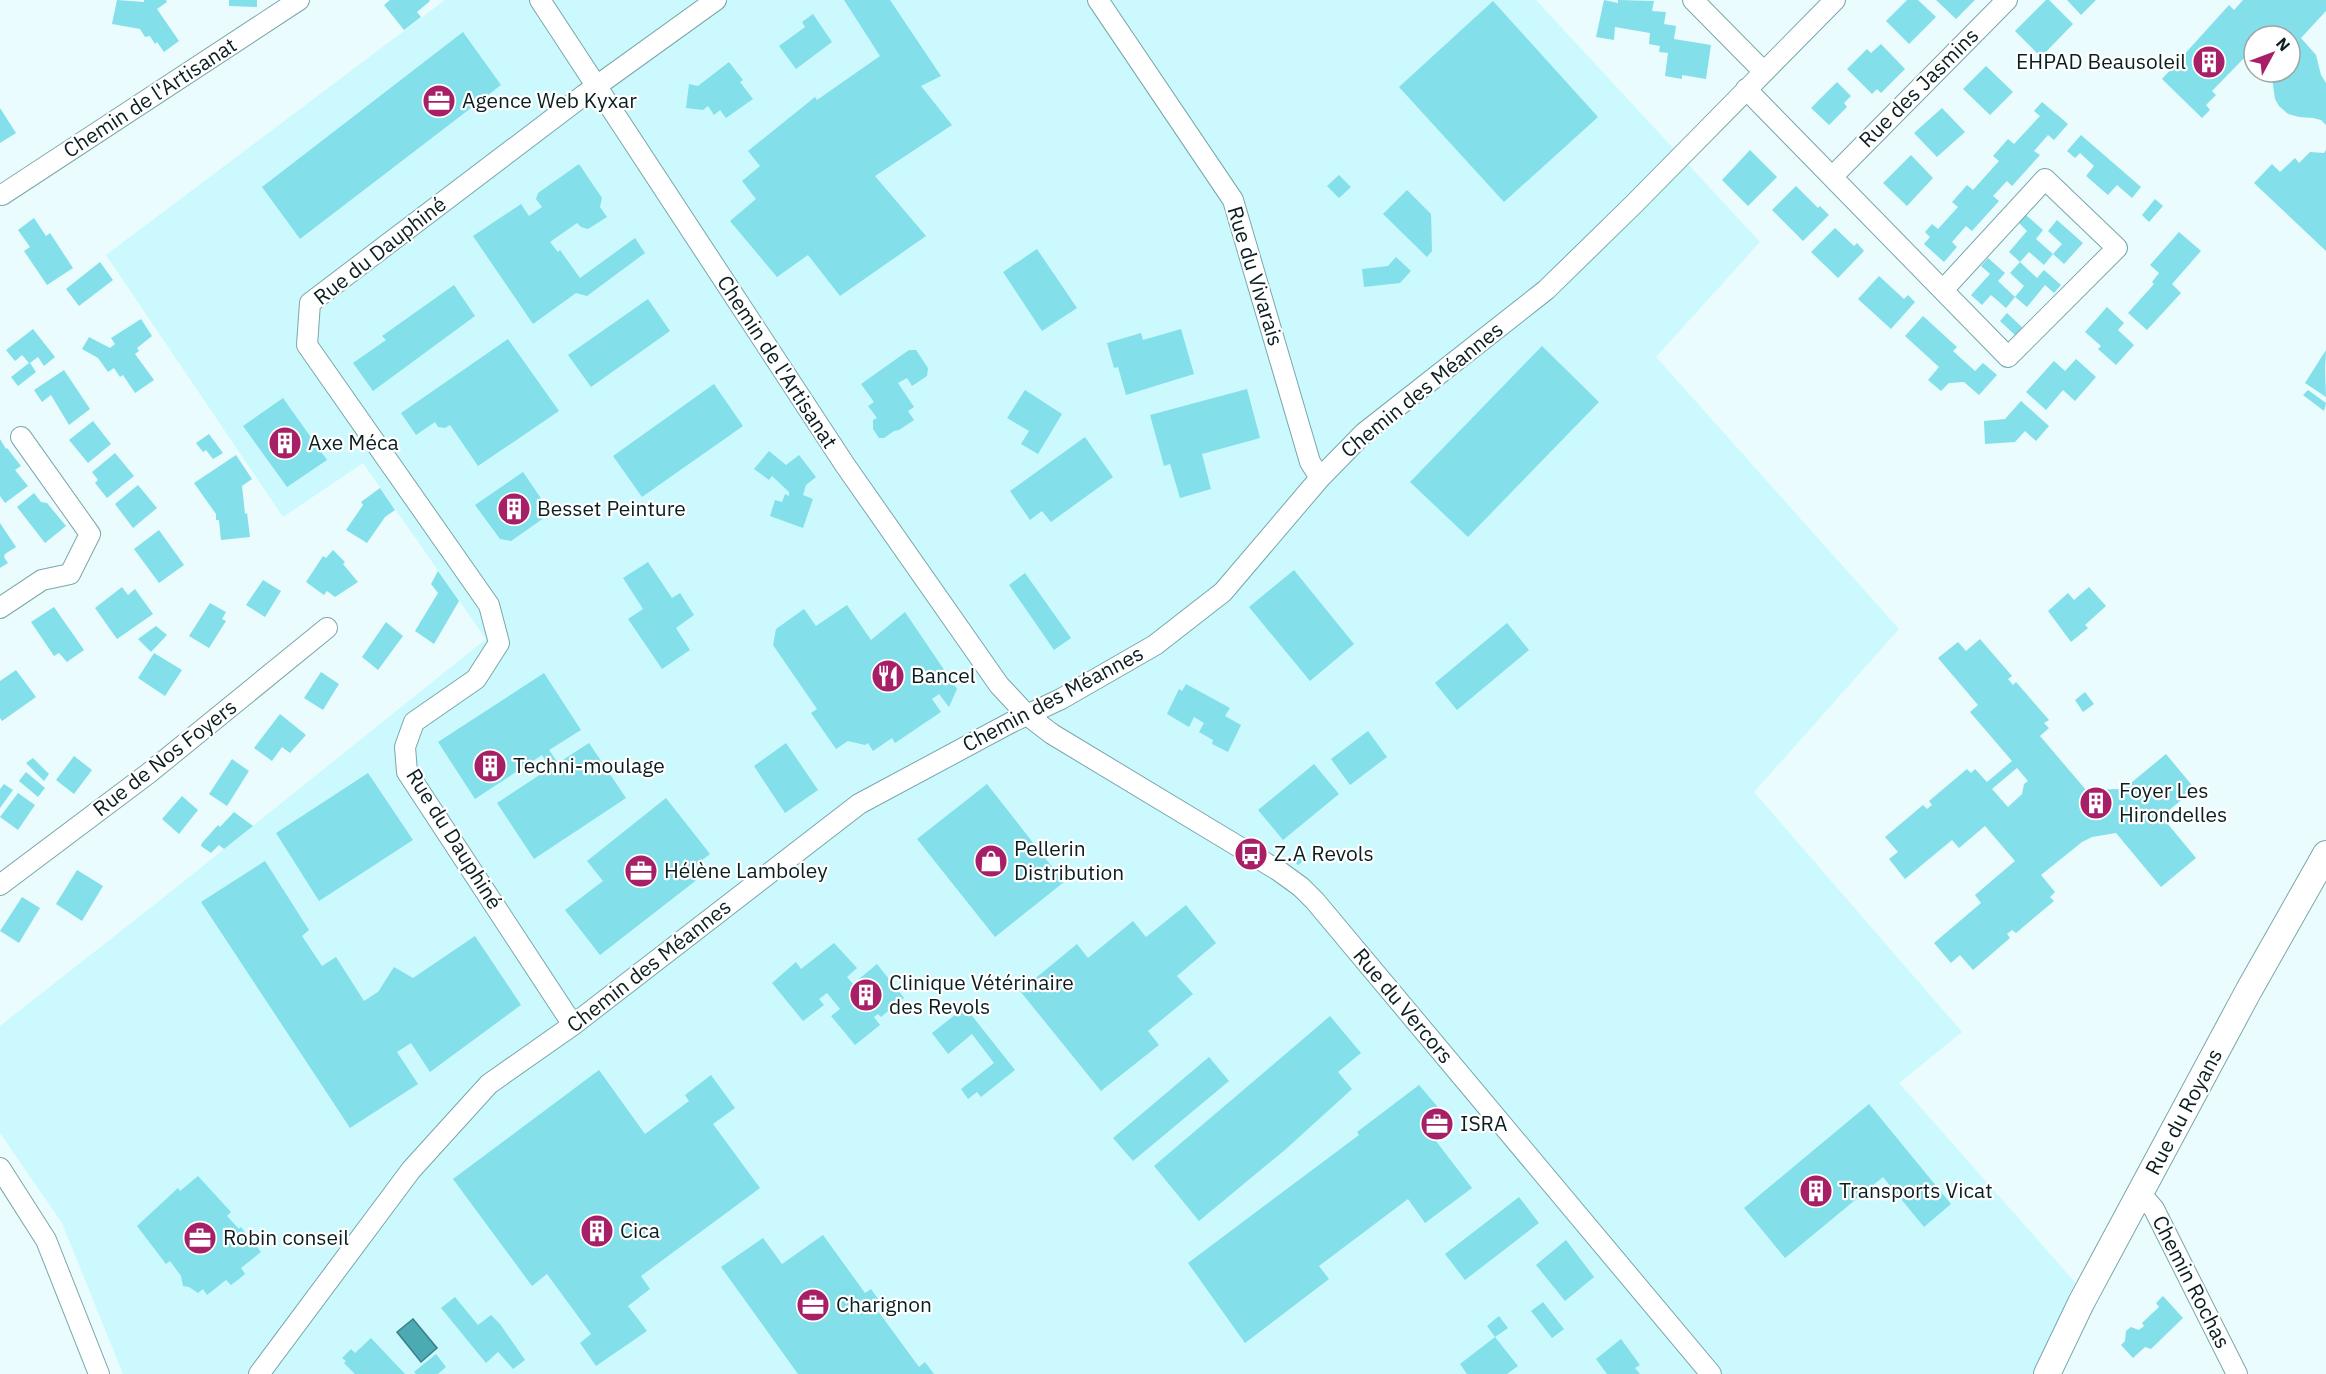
<svg xmlns="http://www.w3.org/2000/svg" width="2326" height="1374" font-family="'IBM Plex Sans',sans-serif">
  <style>
    .built { fill: #cbf9fe }
    .water { fill: #4caab3; stroke: #388087; stroke-width: 1.5 }
    .building { fill: #83dfe9; fill-rule: evenodd }
    .lines { fill: none; stroke-linecap: round; stroke-linejoin: round }
    .minor-casing { stroke: #79a7ab; stroke-width: 22 }
    .tertiary-casing { stroke: #79a7ab; stroke-width: 28 }
    .minor { stroke: #fff; stroke-width: 20 }
    .tertiary { stroke: #fff; stroke-width: 26 }
    .labels { text-anchor: middle; stroke-width: 4.5; stroke-linejoin: round; paint-order: stroke }
    .poi-label { font-size: 21px; fill: #0b1e20; stroke: #fff; text-anchor: start }
    .street-label { font-size: 21px; fill: #0b1e20; stroke: #fff }
  </style>
  <rect width="100%" height="100%" fill="#eafcfe"/>
  <path class="built" d="M445,0h1091l224,242 -104,115 243,272 -145,163 208,240 -63,51 197,223 -42,68h-1931l-61,-151 -62,-90v-107l168,-132 318,-255 -123,-176 -80,54 -177,-262z"/>
  <path class="water" d="M413,1319l24,29 -16,14 -24,-30z"/>
  <path class="building" d="M117,0l27,2v-2h22l1,2 -10,7 22,32 -15,11 -7,-10 -2,2 -5,-8 -5,1 -5,-8 -28,-5z
    M229,0h28v7l-28,-1z
    M390,0h39l1,1 -13,11 4,5 -17,13 -20,-25z
    M844,0h46l51,76 -20,10 31,39 -77,51 51,60 -86,60 -32,-41 -31,22 -47,-56 26,-22 -14,-18 18,-15 -12,-15 67,-54 2,3 63,-44z
    M1604,0l14,3v-3l36,1 -2,10 14,1 -2,12 12,2 -2,13 37,6 -5,34 -24,-4v4l-17,-3 3,-23 -9,-1 1,-6 -11,-2 1,-11 -35,-6 -1,13 -18,-3z
    M1907,0h11l18,17 -27,27 -23,-23z
    M1936,0h39l-19,19z
    M2046,0h3l24,24 -32,33 -26,-26z
    M2067,0h29l-15,15z
    M2243,0h83v11l-25,27 15,17 5,20 5,8v42l-5,-5 -8,-2 -14,-1 -11,-3 -9,-8 -4,-7 -3,-21 -6,-6h24v-36h-36v24l-6,-6 -36,37 4,4 -10,10 4,5 -8,8 -40,-39 67,-74 5,5z
    M1493,1l105,116 -94,85 -105,-115z
    M813,14l19,28 -36,27 -17,-23 26,-19 -3,-5z
    M463,32l38,53 -201,154 -38,-52z
    M1881,44l24,25 -24,24 -4,-4 -5,5 -25,-25 20,-20 4,4z
    M729,62l14,18 -3,2 13,17 -27,19 -6,-8 -6,5 -6,-9 -5,4 -17,-2 3,-24 9,2z
    M1986,66l27,26 -23,23 -27,-26z
    M1837,82l14,14 -7,7 3,4 -18,18 -18,-17z
    M2042,102l26,22 -14,16 -6,-5 -14,16 6,4 -28,31 -5,-5 -14,15 6,5 -27,30 -6,-5 -14,16 5,5 -13,15 -20,-18 6,-7 -5,-5 7,-8 6,5 20,-22 -6,-5 8,-9 7,-8 6,5 26,-29 -6,-5 15,-17 6,5 26,-28 -6,-5z
    M0,108l16,25 -16,10z
    M1942,108l23,24 -28,25 -23,-24z
    M2081,135l60,52 -9,11 -15,-13 -9,10 -22,-19 8,-10 -14,-13 -5,5 -8,-7z
    M1750,150l27,27 -29,29 -26,-26z
    M2326,150v101l-72,-68 18,-19 8,8 15,-14 4,5 11,-11 14,1z
    M1911,155l22,23 -26,28 -24,-23z
    M579,164l23,34 -2,9 7,10 -19,12 -7,-2 -4,-4 -27,19 8,10 2,-2 20,28 55,-40 10,15 -58,43 -11,-3 -43,31 -60,-88 48,-32 8,12 13,-9 -6,-8 2,-6z
    M1339,175l12,12 -12,11 -12,-12z
    M1796,186l22,22 2,-2 9,9 -26,26 -31,-31z
    M1407,190l24,24 1,37 -5,6 -44,-43z
    M2155,199l8,7 -14,16 -7,-7z
    M2026,215l17,15 -7,9 17,15 -9,11 -15,-13 -9,10 -11,-10 18,-21 -8,-8z
    M34,218l12,18 4,-3 23,35 -26,17 -23,-34 6,-4 -12,-17z
    M2057,220l26,23 -19,21 -11,-10 9,-10 -14,-13z
    M1835,228l19,18 3,-3 7,8 -26,27 -27,-26z
    M2179,232l22,19 -29,33 9,9 -34,37 -19,-17 26,-29 -2,-2 7,-9 -9,-8z
    M1037,249l40,59 -35,23 -39,-59z
    M1396,257l15,14 -11,12 -36,4 -2,-18 26,-3z
    M1988,258l17,15 -7,8 17,16 -9,11 -15,-13 -9,10 -11,-10 19,-21 -9,-8z
    M100,262l13,18 -34,26 -13,-17z
    M2020,262l17,16 7,-8 17,15 -7,8 -9,-8 -18,22 -12,-10 9,-11 -14,-13z
    M1879,276l25,23 4,-4 7,7 -24,27 -33,-30z
    M454,285l21,31 -102,75 -20,-28 33,-23 -4,-4z
    M648,299l22,32 -79,56 -23,-32z
    M2107,307l17,16 -6,7 16,15 -18,20 -18,-16 3,-3 -16,-14z
    M2007,313l17,16 -7,8 -17,-16z
    M1923,316l34,31 -4,4 22,20 8,-8 14,12 -18,20 -15,-13 -15,1 -8,8 -13,-11 11,-13 -34,-31z
    M141,319l11,17 -15,12 2,3 -4,3 19,26 -19,13 -12,-18 -3,2 -6,-9 -6,4 -10,-14 -16,-9 7,-12 21,11 5,-4 -4,-6z
    M33,329l22,28 -11,9 -6,-9 -8,6 6,9 -18,14 -7,-9 18,-14 -7,-8 -7,6 -9,-11z
    M1181,329l13,45 -68,21 -8,-28 -4,1 -7,-25 34,-10 2,7z
    M508,339l51,72 -81,55 -28,-41 -5,3 -7,-1 -3,-5 -19,13 -15,-22z
    M1542,346l57,56 -131,135 -58,-55z
    M909,350h7l12,18 -1,8 -15,10 -5,-8 -9,5 16,24 -6,4 6,9 -15,10 -5,1 -10,7h-5l-6,-9v-9l4,-2 -9,-12 6,-4 -13,-18z
    M2326,350l-1,19 1,28 -21,-14z
    M2076,359l20,18 -21,24 -12,-11 -17,20 -20,-18 28,-31 11,10z
    M64,370l26,39 -21,16 -18,-30 -9,7 -8,-12z
    M714,384l29,42 -101,71 -29,-41z
    M1247,389l13,49 -58,16 9,35 -31,9 -10,-34 -6,2 -14,-51z
    M1025,390l37,24 -24,40 -17,-10 8,-13 -22,-13z
    M2308,390l18,13 -2,8 -21,-16z
    M283,398l44,62 -40,27 -44,-61z
    M2021,401l28,25 -13,15 -11,-10 -10,11 -30,2 -1,-23 21,-2z
    M93,421l18,23 -23,19 -19,-23z
    M209,434l14,19 -10,6 -7,-9 -3,2 -7,-9z
    M1085,437l28,40 -62,45 -9,-11 -12,9 -20,-29z
    M0,439l6,10 1,-1 14,18 -6,4 13,16 -23,17 -5,-7z
    M769,451l17,14 13,-10 17,22 -10,8 -3,10 10,4 -10,29 -33,-12 5,-16 7,2 3,-8 4,2v-4l-17,-16 -3,4 -15,-11z
    M115,453l19,23 -27,22 -12,-15 3,-3 -6,-8z
    M236,455l16,24 -10,7 3,28 2,-1 3,24 -29,3 -2,-20h-3v-6l-22,-31z
    M523,472l28,41 -40,28 -11,-2 -25,-34z
    M138,485l19,23 -24,20 -18,-24z
    M380,488l15,22 -10,7 -18,26 -21,-13 17,-25 -2,-3z
    M34,493l7,9 6,1 19,23 -21,17 -28,-36z
    M0,523l16,24 -11,7 -1,3 4,6 -8,5z
    M159,530l25,35 -25,18 -25,-34z
    M333,550l12,12 -2,2 15,18 -23,15 -8,-6 -3,4 -18,-13 17,-26 3,2z
    M648,562l24,36 8,-5 14,22 -18,13 14,22 -28,19 -34,-50 15,-10 -20,-31z
    M1294,570l60,74 -44,37 -61,-74z
    M438,571l21,30 -25,43 -19,-13 23,-38 -7,-9z
    M1025,573l46,65 -17,12 -45,-65z
    M263,580l18,11 -16,26 -19,-12z
    M122,587l6,8 7,-6 18,25 -36,25 -22,-31z
    M2089,587l17,19 -21,19 3,3 -17,14 -23,-31 20,-18 6,7z
    M210,603l16,9 -4,7 4,2 -17,27 -20,-12z
    M847,605l24,35 34,-28 52,77 -8,18 -10,-13 -7,5 9,13 -46,31 -3,-5 -19,13 -5,-8 -3,2 -17,-4 -12,8 -25,-36 6,-4 -44,-64 3,-16 28,-20 12,17z
    M54,607l30,43 -17,12 -8,-9 -5,3 -23,-34z
    M386,622l17,14 -25,34 -16,-13z
    M1507,623l22,27 -72,60 -22,-27z
    M156,626l11,9 -16,17 -13,-13z
    M1980,639l32,37 -4,3 5,6 3,-3 33,38 -5,3 5,5 -9,8 46,54 34,-1v3l46,-38 29,35 -27,22 -1,12 29,35 -35,29 -45,-54 -24,4 -10,5 -41,33 14,17 -5,5 4,4 -38,32 -4,-3 -5,4 3,4 -37,32 -13,-15 -9,8 -17,-20 47,-40 -6,-8 40,-34 -30,-35 -26,22 -7,-8 -47,39 -16,-20 9,-7 -13,-15 38,-32 4,4 5,-4 -3,-4 38,-32 4,4 4,-4 12,13 25,-21 -42,-49 8,-7 -40,-47 20,-16 8,9zM2017,768l11,13 -4,3 -2,10 -14,13 -16,-18z
    M154,653l28,17 -17,26 -27,-18z
    M16,670l20,27 -34,24 -2,-3v-37z
    M321,672l18,12 -16,26 -19,-12z
    M544,673l37,57 -32,20 9,13 31,-20 37,55 -92,61 -37,-56 53,-35 -8,-13 -67,44 -37,-57z
    M1186,684l44,24 -5,8 16,9 -13,27 -16,-8 1,-4 -14,-8 5,-9 -10,-6 -5,10 -22,-13 12,-25 3,2z
    M2085,692l9,12 -11,8 -8,-12z
    M280,714l26,21 -16,18 -8,-6 -10,14 -18,-13z
    M1368,731l19,26 -37,28 -19,-26z
    M786,743l32,47 -33,23 -31,-47z
    M74,756l18,14 -18,24 -18,-14z
    M33,758l16,16 -5,7 -18,-18z
    M232,759l17,12 -22,35 -18,-12z
    M1314,764l25,30 -56,46 -25,-30z
    M26,772l19,16 -7,9 -19,-16z
    M368,773l45,67 -94,61 -43,-68z
    M4,784l9,6 -13,18v-19z
    M987,784l77,98 -69,55 -78,-98z
    M18,793l17,12 -17,25 -18,-13z
    M182,796l16,14 -19,24 -17,-15z
    M666,798l44,56 -14,11 7,10 -103,80 -35,-45 38,-29 -16,-20z
    M234,812l19,14 -29,23 -5,-4 -8,8 -10,-7 1,-3 16,-18 2,2z
    M1300,854l5,6 -7,5 -5,-5z
    M265,861l44,69 -7,6 20,30 14,-9 28,44 14,-9 16,-25 19,11 62,-42 46,69 -91,67 -19,-29 -14,9 21,32 -68,44 -149,-226z
    M77,870l26,16 -21,35 -26,-17z
    M22,897l18,11 -21,35 -19,-12z
    M1186,905l30,38 -39,33 16,18 -45,37 11,14 -58,46 -81,-100 57,-47 11,14 45,-37 13,16z
    M834,943l23,25 -10,9 6,7 24,-20 27,34 -23,19 -3,-3 -4,3 6,8 -25,20 -24,-29 9,-7 -13,-16 -8,6 5,6 -21,16 -31,-38 24,-21 5,7z
    M965,1007l50,63 -34,27 -4,-5 -9,7 -7,-10 33,-26 -22,-29 -24,20 -16,-21z
    M1330,1016l31,37 -23,19 14,17 -66,60 -87,72 -45,-55z
    M1209,1057l20,24 -96,80 -20,-23z
    M599,1070l46,64 44,-33 -4,-6 26,-20 24,33 -22,16 47,64 -119,88 9,13 -22,17 19,25 -51,35 -16,-23 11,-9 -44,-60 -15,12 -79,-107z
    M1419,1085l29,34 -19,13 43,56 -47,35 -17,-24 -89,67 10,13 -84,64 -57,-80 171,-128 -2,-3z
    M1869,1104l82,100 -27,23 -41,-50 -98,81 -41,-50z
    M198,1176l33,36 -4,4 12,13 2,-2 5,7 7,1v6l8,11 -20,16 4,6 -6,5 -8,6 -5,-5 -19,15 -4,-6 -5,4 -9,-6 -6,-1 -2,-10 -11,-15 -4,3 -29,-38 41,-38 2,3z
    M1519,1197l20,26 -74,57 -20,-26z
    M823,1235l42,58 6,-4 10,14 -6,4 44,60 6,-5 9,12h-136l-77,-107 42,-29 19,26z
    M1566,1240l28,37 -29,24 -29,-36z
    M2163,1296l20,22 -32,31 -6,-2 -12,11 -12,-13 4,-4 1,-10 5,-4 8,3 5,-4 -2,-3 17,-16 -3,-4z
    M455,1297l23,28 13,-10 9,9 25,36 -12,9 -15,-17 -12,11 -45,-55z
    M1543,1302l21,27 -12,9 -21,-27z
    M1499,1316l9,12 -13,9 -8,-11z
    M1495,1337l23,29 -11,8h-40l-7,-10z
    M371,1338l34,36h-50l-11,-11 2,-2 -4,-3 9,-9 4,4z
    M1621,1339l19,26 -5,3 5,6h-33l-11,-15z
    M436,1354l10,13 -8,7h-22l-2,-2z"/>
  <g class="lines">
    <defs>
      <path id="minor" d="M540,0l305,465 154,220 28,30 25,19 227,137 22,16 14,14 396,473
        M1098,0l135,200 77,262 10,16
        M1693,0l70,71
        M1746,89l262,268 109,-109 -72,-69 -102,111
        M1832,177l175,-177
        M2,195l297,-195
        M0,608l42,-28 28,-6 20,-40 -69,-97
        M0,885l149,-112 178,-145
        M573,1025l-166,-253 -2,-25 9,-25 62,-43 23,-36 -10,-38 -182,-260 3,-42 274,-208 132,-95
        M0,1168l46,72 53,134
        M2141,1194l13,15 83,165
        M259,1374l152,-204 78,-86 84,-59 286,-221 151,-81 51,-24 94,-54 68,-53 97,-114 44,-45 182,-143 88,-86 201,-204"/>
      <path id="tertiary" d="M2047,1374l34,-71 168,-313 77,-136"/>
    </defs>
    <use href="#minor" class="minor-casing"/>
    <use href="#tertiary" class="tertiary-casing"/>
    <use href="#minor" class="minor"/>
    <use href="#tertiary" class="tertiary"/>
  </g>
  <defs>
    <symbol id="building-disc" viewBox="-11 -11 22 22"><circle r="9.5" fill="#a71f67" stroke="#fff"/><path d="M-4-6H4V6H1V3H-1V6H-4ZM-2.5-4.3h1.7v1.8h-1.7ZM.8-4.3h1.7v1.8H.8ZM-2.5-1h1.7V.8h-1.7ZM.8-1h1.7V.8H.8Z" fill="#fff"/></symbol>
    <symbol id="office-disc" viewBox="-11 -11 22 22"><circle r="9.5" fill="#a71f67" stroke="#fff"/><path d="M-6-3h4V-5.5h4V-3h4V5H-6ZM-1-4.5V-3h2v-1.5ZM-6 0V1H6V0Z" fill="#fff"/></symbol>
    <symbol id="restaurant-disc" viewBox="-11 -11 22 22"><circle r="9.5" fill="#a71f67" stroke="#fff"/><path d="M-5-6h1v4h1v-4h1v4h1v-4h1v5L-1.5 .5V6h-2V.5L-5-1ZM5-6V6H3V1.5H1.5Q1.5-4 5-6Z" fill="#fff"/></symbol>
    <symbol id="bus-disc" viewBox="-11 -11 22 22"><circle r="9.5" fill="#a71f67" stroke="#fff"/><path d="M-5-6H5V4H4V6H2V4H-2V6H-4V4H-5ZM-3.5-4V0h7V-4ZM-3.5 1.2v1.5H-2V1.2ZM2 1.2v1.5H3.5V1.2Z" fill="#fff"/></symbol>
    <symbol id="shop-disc" viewBox="-11 -11 22 22"><circle r="9.5" fill="#a71f67" stroke="#fff"/><path d="M-5-2.5h2.3a2.7 3.5 0 0 1 5.4 0H5L5.5 6h-11ZM-1.5-2.5h3a1.5 2.3 0 0 0-3 0Z" fill="#fff"/></symbol>
  </defs>
  <g fill-rule="evenodd">
    <use href="#building-disc" x="2190" y="43" width="38" height="38"/>
    <use href="#office-disc" x="420" y="82" width="38" height="38"/>
    <use href="#building-disc" x="266" y="424" width="38" height="38"/>
    <use href="#building-disc" x="495" y="490" width="38" height="38"/>
    <use href="#restaurant-disc" x="869" y="657" width="38" height="38"/>
    <use href="#building-disc" x="471" y="747" width="38" height="38"/>
    <use href="#building-disc" x="2077" y="784" width="38" height="38"/>
    <use href="#bus-disc" x="1232" y="835" width="38" height="38"/>
    <use href="#shop-disc" x="972" y="842" width="38" height="38"/>
    <use href="#office-disc" x="622" y="852" width="38" height="38"/>
    <use href="#building-disc" x="847" y="976" width="38" height="38"/>
    <use href="#office-disc" x="1418" y="1105" width="38" height="38"/>
    <use href="#building-disc" x="1797" y="1172" width="38" height="38"/>
    <use href="#building-disc" x="578" y="1212" width="38" height="38"/>
    <use href="#office-disc" x="181" y="1219" width="38" height="38"/>
    <use href="#office-disc" x="794" y="1286" width="38" height="38"/>
  </g>
  <g class="labels">
    <g class="poi-label">
      <text x="2186" y="69" text-anchor="end">EHPAD Beausoleil</text>
      <text x="462" y="108">Agence Web Kyxar</text>
      <text x="308" y="450">Axe Méca</text>
      <text x="537" y="516">Besset Peinture</text>
      <text x="911" y="683">Bancel</text>
      <text x="513" y="773">Techni-moulage</text>
      <text x="2119" y="798">Foyer Les<tspan x="2119" dy="24">Hirondelles</tspan></text>
      <text x="1014" y="856">Pellerin<tspan x="1014" dy="24">Distribution</tspan></text>
      <text x="1274" y="861">Z.A Revols</text>
      <text x="664" y="878">Hélène Lamboley</text>
      <text x="889" y="990">Clinique Vétérinaire<tspan x="889" dy="24">des Revols</tspan></text>
      <text x="1460" y="1131">ISRA</text>
      <text x="1839" y="1198">Transports Vicat</text>
      <text x="620" y="1238">Cica</text>
      <text x="223" y="1245">Robin conseil</text>
      <text x="836" y="1312">Charignon</text>
    </g>
    <g class="street-label">
      <text transform="translate(1919 88) rotate(-45)" y="7">Rue des Jasmins</text>
      <text transform="translate(150 98) rotate(-33)" y="7">Chemin de l'Artisanat</text>
      <text transform="translate(380 251) rotate(-38)" y="7">Rue du Dauphiné</text>
      <text transform="translate(1255 276) rotate(73)" y="7">Rue du Vivarais</text>
      <text transform="translate(777 362) rotate(57)" y="7">Chemin de l'Artisanat</text>
      <text transform="translate(1422 390) rotate(-39)" y="7">Chemin des Méannes</text>
      <text transform="translate(1053 699) rotate(-28)" y="7">Chemin des Méannes</text>
      <text transform="translate(165 758) rotate(-38)" y="7">Rue de Nos Foyers</text>
      <text transform="translate(454 839) rotate(58)" y="7">Rue du Dauphiné</text>
      <text transform="translate(649 966) rotate(-38)" y="7">Chemin des Méannes</text>
      <text transform="translate(1403 1006) rotate(50)" y="7">Rue du Vercors</text>
      <text transform="translate(2184 1112) rotate(-62)" y="7">Rue du Royans</text>
      <text transform="translate(2191 1282) rotate(63)" y="7">Chemin Rochas</text>
    </g>
  </g>
  <g transform="translate(2272 54) rotate(49)"><circle r="28" fill="#ffffff" stroke="#9da5a6" stroke-width="1.5"/>
  <path d="M0-4.5L10 22L0 15L-10 22Z" fill="#a71f67"/>
  <text y="-9" font-size="16" font-weight="bold" text-anchor="middle" fill="#0b1e20">N</text>
  </g>
</svg>
